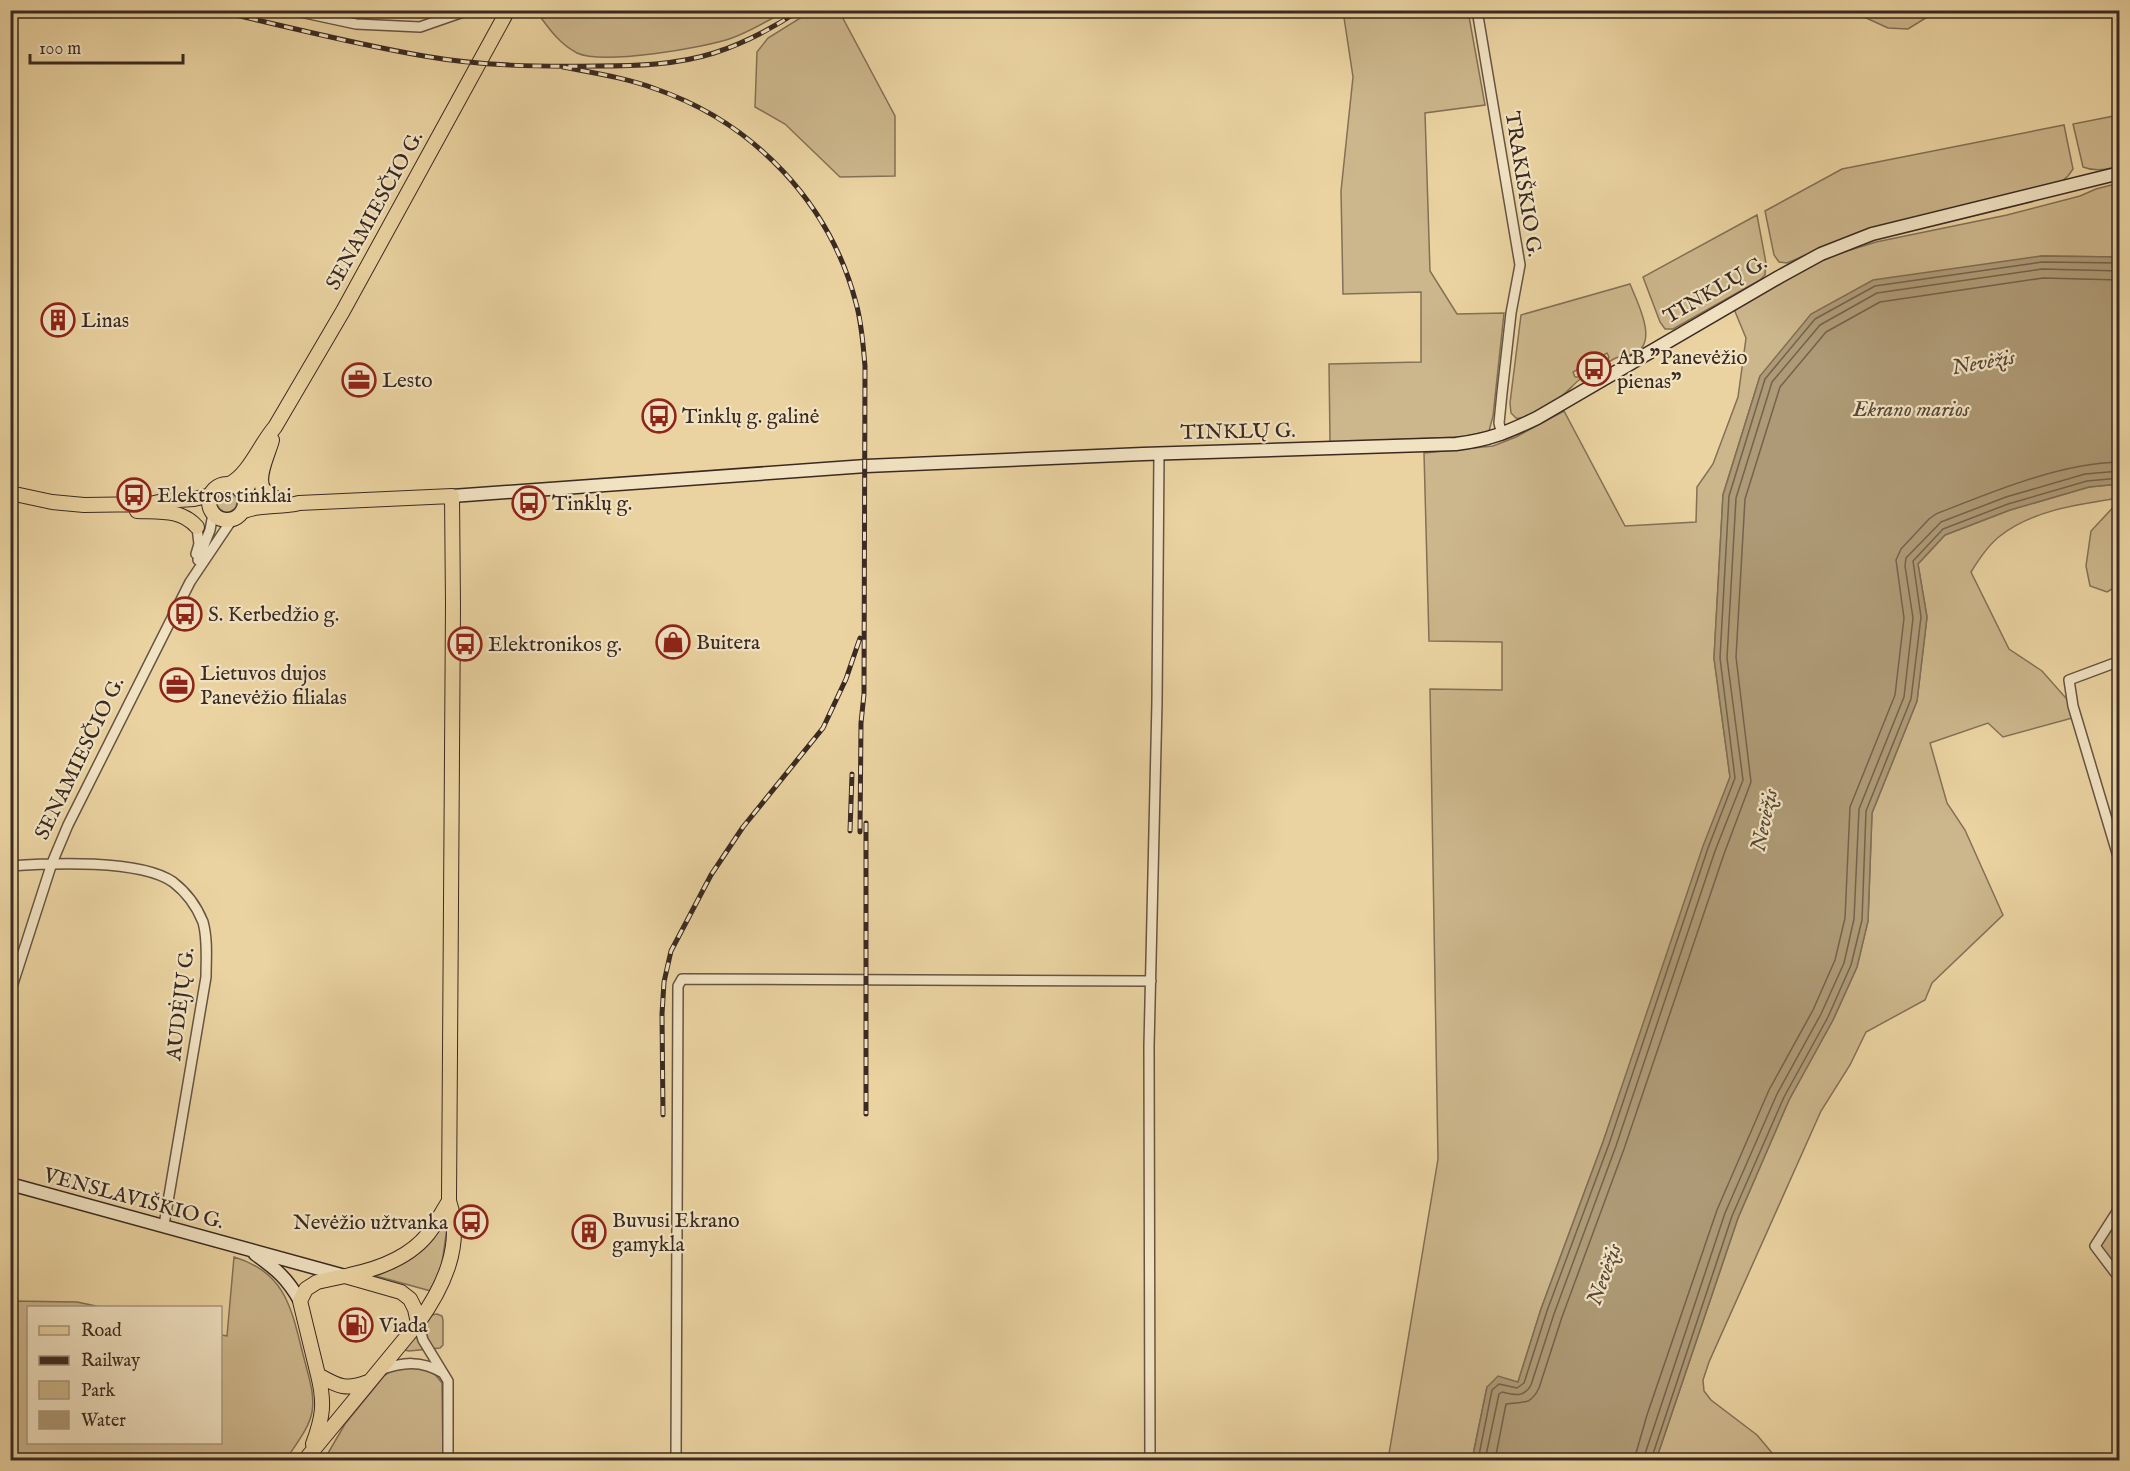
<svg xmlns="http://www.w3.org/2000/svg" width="2130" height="1471" font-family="'IM FELL English',serif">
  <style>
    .green { fill: #ccb68b; stroke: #837056; stroke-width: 1.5 }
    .water { fill: #ae9a76; stroke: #806d54; stroke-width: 1.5 }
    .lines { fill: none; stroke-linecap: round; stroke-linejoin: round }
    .shore { stroke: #74624c; stroke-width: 1.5 }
    .street-casing { stroke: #665442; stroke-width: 12 }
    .secondary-casing { stroke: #3a2a22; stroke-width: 15 }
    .primary-casing { stroke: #3a2a22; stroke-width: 16 }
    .street { stroke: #f1e2c2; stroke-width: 9 }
    .secondary { stroke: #f1e2c2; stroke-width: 12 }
    .primary { stroke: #ead3a1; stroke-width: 14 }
    .rail-casing { stroke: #3a2a22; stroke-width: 5 }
    .rail { stroke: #f1e2c2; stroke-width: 3; stroke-dasharray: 9; stroke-linecap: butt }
    .labels { text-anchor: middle; stroke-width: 4.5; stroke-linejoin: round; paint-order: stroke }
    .street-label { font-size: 21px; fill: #3a2a22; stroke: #f1e2c2 }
    .poi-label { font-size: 21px; fill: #3a2a22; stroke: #f1e2c2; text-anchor: start }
    .water-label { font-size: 22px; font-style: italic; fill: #574637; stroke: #f1e2c2 }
  </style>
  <rect width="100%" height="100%" fill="#ead3a1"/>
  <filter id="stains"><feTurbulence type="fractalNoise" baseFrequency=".00333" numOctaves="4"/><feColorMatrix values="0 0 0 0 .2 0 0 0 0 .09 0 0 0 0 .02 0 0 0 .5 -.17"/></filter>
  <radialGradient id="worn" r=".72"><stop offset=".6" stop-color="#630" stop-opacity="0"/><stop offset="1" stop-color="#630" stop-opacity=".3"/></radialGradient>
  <path class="green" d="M813,10l26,1 56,105v60l-55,1 -55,-53 -30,-17 2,-55 11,-14z
    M536,11h249c-17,10 -34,20 -53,27 -28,10 -129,27 -155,15 -19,-10 -29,-26 -41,-42z
    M1343,11h125l17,94 -60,8 5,158 27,43 47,-1 -11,103 -4,15 -27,6 -132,5 -1,-78 92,-2v-70l-78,2 -2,-103 12,-114z
    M1851,11l86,-1v1l-29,18 -20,-1z
    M2119,115v51c-12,4 -24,6 -36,1l-10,-43z
    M2064,125l9,44 -5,7 -8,7 -203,50 -70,30 -8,-1 -5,-7 -9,-44 77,-42z
    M2119,183v74l-78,-1 -281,120 -37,119 -9,163 16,119 -127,365 -62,167 -23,73 -31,5 -15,73h-84l50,-301 -8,-470 72,1v-48l-73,-1 -5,-188 69,-7 23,-9 48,-26 61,115 71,-4 1,-35 16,-23 25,-67 8,-59 -12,-29 72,-42 28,-12 42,-13 131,-27 73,-19 16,-7z
    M1757,215l9,48 -1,12 -5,5 -87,49h-8l-5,-7 -17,-45z
    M1630,284c7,18 30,60 3,70 -4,2 -10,1 -14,3 -5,1 -9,4 -13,7l3,-7 -2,-4 -34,19 2,5h8c-9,6 -15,15 -25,22 -10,7 -30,21 -42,19l-5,-5 -1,-10 11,-88z
    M2119,484v14c-39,6 -86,12 -119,38 -12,9 -21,23 -29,36l38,77 33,22 31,35 3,11 -73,20 -15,-14 -58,20 17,60 18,27 38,85 -71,68 -7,17 -59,32 -16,33 -29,46 -112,251 -6,18 1,11 7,9 46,35 21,25h-122l82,-242 51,-118 44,-80 24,-53 11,-46 4,-108 45,-112 10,-84 -9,-53 27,-29 65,-25 79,-23z
    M217 502a10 10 0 1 1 20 0a10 10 0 1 1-20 0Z
    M2119,501v84l-12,7 -17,-6 -4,-20 5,-35z
    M2119,1207v72l-24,-33z
    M449,1214l-8,56 -10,21 -55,-15c36,-14 53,-29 73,-62z
    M234,1257c55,16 58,57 71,105 4,16 10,33 7,50 -3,17 -17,33 -26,48h-275v-159l66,1 24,5 -73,1v134h192l1,-107 6,1z
    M437,1314l5,2 1,4v25l-3,3 -31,3 -5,-1 27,-35z
    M416,1367l18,6 8,10 1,77h-119l21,-36 39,-48 7,-5z"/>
  <path class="water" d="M2041,256l78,1v227l-30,3 -79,23 -65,25 -27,29 9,53 -10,84 -45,112 -4,108 -11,46 -24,53 -44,80 -51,118 -82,242h-184l15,-73 11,-11 20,6 23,-73 62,-167 100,-296 27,-69 -16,-119 9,-163 37,-119 51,-62 62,-34z"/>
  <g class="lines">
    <path class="shore" d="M1478,1460l14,-70 7,-6 18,4 7,-5 23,-72 62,-167 99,-296 27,-70 -15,-120 9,-162 36,-117 50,-60 60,-33 167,-24 78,1
      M1485,1460l14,-66 3,-2c12,3 22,6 29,-7l23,-71 62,-168 99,-295 28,-71 -16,-122 9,-160 36,-116 48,-57 57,-32 165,-24 78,2
      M1495,1460l11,-56c15,-3 24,3 33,-16l23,-71 62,-168 100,-295 27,-72 -15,-125 9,-158 35,-112 46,-55 54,-30 163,-24 77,2
      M1634,1460l13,-45 70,-205 52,-120 44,-80 22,-50 10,-42 5,-111 45,-112 9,-77 -8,-58 5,-11 28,-30 7,-5c56,-22 124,-51 184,-52
      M1643,1460l82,-247 52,-119 44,-80 23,-51 10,-44 5,-110 45,-112 9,-79 -8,-52 1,-8 35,-36 65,-25 79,-23 35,-3
      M1651,1460l81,-244 52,-119 44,-80 23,-52 11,-45 4,-109 45,-112 10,-82 -8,-56 30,-32 65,-25 79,-23 33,-3"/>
    <defs>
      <path id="street" d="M291,10l65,14 64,3 49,-17
        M1477,10l43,255 -9,48 -9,80 -3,30 3,12
        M196,554l3,-10 -2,-17
        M198,560l12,-30 3,-16
        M2120,661l-51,19 4,26 47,157
        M10,866c40,-3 130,-7 163,16 13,10 24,25 30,40 5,18 3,37 3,55l-42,248
        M10,993l42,-130 16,-38 122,-243 41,-61
        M2120,1207l-25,39 25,33
        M418,1323l5,17 25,41v79
        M380,1370c23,-8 41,-10 63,3
        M676,1460l2,-474 4,-7 469,2
        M1150,1460l-1,-414 8,-344 2,-249"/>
      <path id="secondary" d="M452,496l414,-30 277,-12 313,-10c33,-4 52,-12 81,-26l242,-141 42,-23 51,-20 248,-61
        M10,1184l335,92
        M255,1254c21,15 32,24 45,47"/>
      <path id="primary" d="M272,440c-3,13 -18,40 -7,51 3,3 8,5 12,8
        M209 502a18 18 0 1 1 36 0a18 18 0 1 1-36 0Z
        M229,484c19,-8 31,-40 46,-57l68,-116 165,-301
        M10,493l42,9 32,3 66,-1 13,-3 31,-2 17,-4
        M244,494l17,-35
        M137,511c23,1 44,-2 60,16
        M244,511c17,-7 37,-3 55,-8l153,-7 1,109 -4,596c15,44 -6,87 -31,122
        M349,1275c29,-6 60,-17 79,-41 8,-10 14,-22 21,-33
        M313,1444c10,-27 12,-41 5,-69
        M305,1460l113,-137 -3,-14 -5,-10 -9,-7 -56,-16 -28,6 -11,7 -6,12 18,74c20,11 27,16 50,7"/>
    </defs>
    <use href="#street" class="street-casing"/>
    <use href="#secondary" class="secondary-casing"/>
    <use href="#primary" class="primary-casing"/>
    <use href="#street" class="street"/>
    <use href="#secondary" class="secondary"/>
    <use href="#primary" class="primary"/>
    <defs>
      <path id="rail" d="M214,10c70,16 140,34 210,46 57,10 115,11 173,10 39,0 79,-1 117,-13 31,-10 59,-25 86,-43
        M563,67c31,6 64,11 93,22 98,34 174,114 200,214 6,21 7,42 9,63l-1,328 -3,29 -1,109
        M866,823v291
        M850,831l2,-57
        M663,1115l-1,-101 2,-32 7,-31 40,-76 32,-48 80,-99 23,-49 14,-41"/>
    </defs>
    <use href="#rail" class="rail-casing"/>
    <use href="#rail" class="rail"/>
  </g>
  <defs>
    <symbol id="building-ring" viewBox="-11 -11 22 22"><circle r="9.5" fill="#f1e2c2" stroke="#8f2418" stroke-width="1.5"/><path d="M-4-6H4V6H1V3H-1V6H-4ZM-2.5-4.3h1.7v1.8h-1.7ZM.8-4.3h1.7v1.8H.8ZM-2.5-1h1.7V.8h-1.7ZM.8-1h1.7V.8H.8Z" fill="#8f2418"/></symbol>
    <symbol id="bus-ring" viewBox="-11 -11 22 22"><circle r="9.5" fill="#f1e2c2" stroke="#8f2418" stroke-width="1.5"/><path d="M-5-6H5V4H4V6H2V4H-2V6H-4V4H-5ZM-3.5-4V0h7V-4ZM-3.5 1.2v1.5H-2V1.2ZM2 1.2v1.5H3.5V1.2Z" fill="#8f2418"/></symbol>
    <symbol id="office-ring" viewBox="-11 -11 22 22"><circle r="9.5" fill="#f1e2c2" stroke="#8f2418" stroke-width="1.5"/><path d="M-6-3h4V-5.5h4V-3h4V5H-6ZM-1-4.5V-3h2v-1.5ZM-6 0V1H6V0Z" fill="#8f2418"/></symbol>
    <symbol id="shop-ring" viewBox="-11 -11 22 22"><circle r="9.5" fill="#f1e2c2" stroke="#8f2418" stroke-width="1.5"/><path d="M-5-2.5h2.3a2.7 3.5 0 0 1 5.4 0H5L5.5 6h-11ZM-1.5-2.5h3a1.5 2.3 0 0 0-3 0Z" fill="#8f2418"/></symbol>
    <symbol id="fuel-ring" viewBox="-11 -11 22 22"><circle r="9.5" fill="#f1e2c2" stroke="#8f2418" stroke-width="1.5"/><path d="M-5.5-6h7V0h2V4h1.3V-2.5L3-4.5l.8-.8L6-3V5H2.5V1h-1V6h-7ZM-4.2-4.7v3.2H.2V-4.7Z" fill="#8f2418"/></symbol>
  </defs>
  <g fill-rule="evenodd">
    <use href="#building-ring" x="39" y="301" width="38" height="38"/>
    <use href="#bus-ring" x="1575" y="350" width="38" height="38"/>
    <use href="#office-ring" x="340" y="361" width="38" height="38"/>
    <use href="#bus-ring" x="640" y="397" width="38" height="38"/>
    <use href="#bus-ring" x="115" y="476" width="38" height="38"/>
    <use href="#bus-ring" x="510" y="484" width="38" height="38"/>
    <use href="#bus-ring" x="166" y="595" width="38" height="38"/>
    <use href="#shop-ring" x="654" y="623" width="38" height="38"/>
    <use href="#bus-ring" x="446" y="625" width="38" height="38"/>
    <use href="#office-ring" x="158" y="666" width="38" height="38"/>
    <use href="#bus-ring" x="452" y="1203" width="38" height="38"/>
    <use href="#building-ring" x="570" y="1213" width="38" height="38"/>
    <use href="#fuel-ring" x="337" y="1306" width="38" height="38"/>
  </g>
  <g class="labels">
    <g class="street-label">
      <text transform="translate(1524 184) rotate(81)" y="7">TRAKIŠKIO G.</text>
      <text transform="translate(374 210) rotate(-61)" y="7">SENAMIESČIO G.</text>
      <text transform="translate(1715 289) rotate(-30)" y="7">TINKLŲ G.</text>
      <text transform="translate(1238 431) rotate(-1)" y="7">TINKLŲ G.</text>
      <text transform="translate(79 758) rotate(-64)" y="7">SENAMIESČIO G.</text>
      <text transform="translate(180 1004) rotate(-83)" y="7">AUDĖJŲ G.</text>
      <text transform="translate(134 1198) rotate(15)" y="7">VENSLAVIŠKIO G.</text>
    </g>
    <g class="poi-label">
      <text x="81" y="327">Linas</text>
      <text x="1617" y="364">AB "Panevėžio<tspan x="1617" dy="24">pienas"</tspan></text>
      <text x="382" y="387">Lesto</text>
      <text x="682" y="423">Tinklų g. galinė</text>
      <text x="157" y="502">Elektros tinklai</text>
      <text x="552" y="510">Tinklų g.</text>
      <text x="208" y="621">S. Kerbedžio g.</text>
      <text x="696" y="649">Buitera</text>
      <text x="488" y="651">Elektronikos g.</text>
      <text x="200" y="680">Lietuvos dujos<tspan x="200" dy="24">Panevėžio filialas</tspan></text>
      <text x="612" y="1227">Buvusi Ekrano<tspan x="612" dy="24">gamykla</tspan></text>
      <text x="448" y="1229" text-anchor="end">Nevėžio užtvanka</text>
      <text x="379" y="1332">Viada</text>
    </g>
    <g class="water-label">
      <text transform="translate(1983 361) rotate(-10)" y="8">Nevėžis</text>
      <text x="1911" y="416">Ekrano marios</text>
      <text transform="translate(1763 820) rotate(-78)" y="8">Nevėžis</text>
      <text transform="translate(1603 1274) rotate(-70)" y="8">Nevėžis</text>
    </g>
  </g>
  <rect width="2130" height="1471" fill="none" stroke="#ead3a1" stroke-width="36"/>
  <rect x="12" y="12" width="2106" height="1447" fill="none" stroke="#3a2a22" stroke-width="3"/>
  <rect x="18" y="18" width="2094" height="1435" fill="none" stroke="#3a2a22" stroke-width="1.5"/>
  <rect x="27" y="1306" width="195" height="138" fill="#f1e2c2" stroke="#a89882" stroke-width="1.5"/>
  <rect x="39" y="1326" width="30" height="9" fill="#ead3a1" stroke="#a89882" stroke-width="1.5"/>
  <text x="81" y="1336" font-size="18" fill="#3a2a22">Road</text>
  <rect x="39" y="1356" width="30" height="9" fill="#3a2a22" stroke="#a89882" stroke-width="1.5"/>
  <text x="81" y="1366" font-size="18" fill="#3a2a22">Railway</text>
  <rect x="39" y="1381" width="30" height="18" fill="#ccb68b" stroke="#a89882" stroke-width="1.5"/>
  <text x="81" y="1396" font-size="18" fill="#3a2a22">Park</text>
  <rect x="39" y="1411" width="30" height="18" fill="#ae9a76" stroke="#a89882" stroke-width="1.5"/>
  <text x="81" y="1426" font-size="18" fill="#3a2a22">Water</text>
  <path d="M30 54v9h153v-9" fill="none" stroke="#3a2a22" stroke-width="3"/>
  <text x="39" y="54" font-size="18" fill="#3a2a22" stroke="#f1e2c2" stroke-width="4.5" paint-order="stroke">100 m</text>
  <rect width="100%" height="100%" filter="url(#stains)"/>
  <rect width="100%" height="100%" fill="url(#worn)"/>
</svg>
